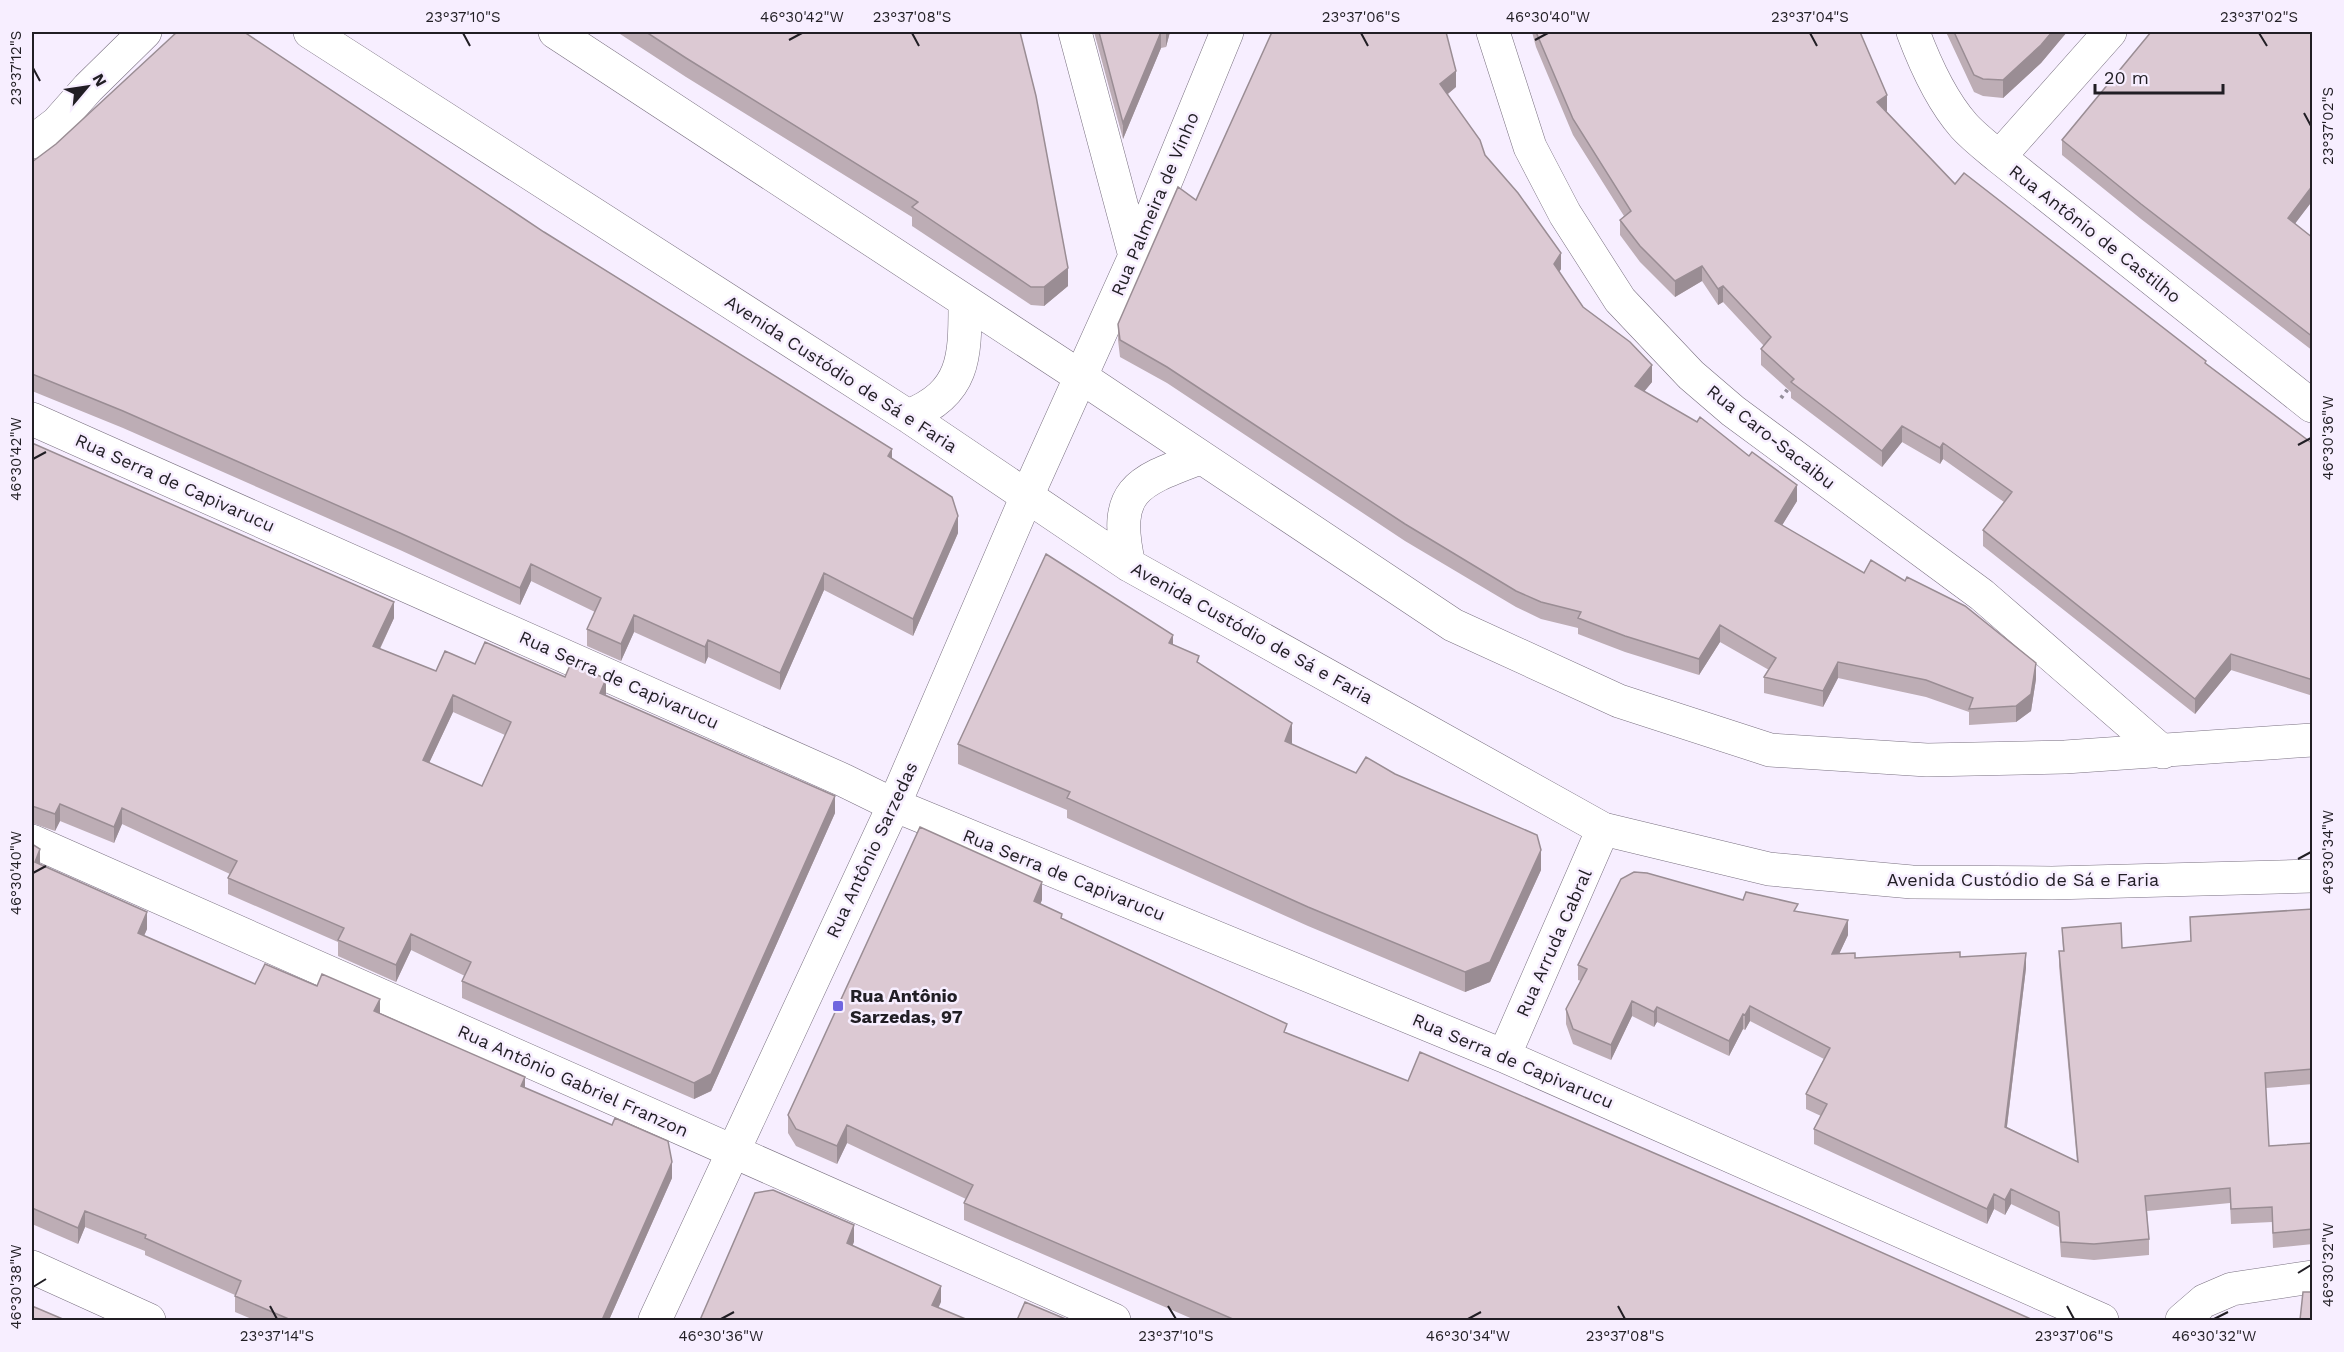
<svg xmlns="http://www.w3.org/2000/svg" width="2344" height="1352" font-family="'Work Sans',sans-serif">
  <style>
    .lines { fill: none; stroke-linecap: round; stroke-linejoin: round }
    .street-casing { stroke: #7a7181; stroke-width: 34 }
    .secondary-casing { stroke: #7a7181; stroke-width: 34 }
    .path { stroke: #958f9b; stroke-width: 4; stroke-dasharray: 3 4.5; stroke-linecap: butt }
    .street { stroke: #fff; stroke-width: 33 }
    .secondary { stroke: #fff; stroke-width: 33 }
    .wall { fill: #bdadb5; fill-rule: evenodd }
    .shaded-wall { fill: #9a8d94 }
    .building { fill: #dcc9d3; stroke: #9a8d94; stroke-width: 1.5; fill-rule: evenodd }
    .ticks { fill: none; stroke: #211e24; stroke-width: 2 }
    .poi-dot { fill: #6f65df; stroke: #f7eeff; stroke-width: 2 }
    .labels { text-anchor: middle; stroke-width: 5; stroke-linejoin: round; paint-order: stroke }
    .street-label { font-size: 18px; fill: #211e24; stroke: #f7eeff }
    .poi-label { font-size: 18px; font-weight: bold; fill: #211e24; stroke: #f7eeff; text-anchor: start }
    .neatline { fill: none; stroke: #211e24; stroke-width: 2 }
    .ticks-label { font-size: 15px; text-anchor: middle; fill: #211e24 }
  </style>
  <rect width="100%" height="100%" fill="#f7eeff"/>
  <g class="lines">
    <defs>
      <path id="street" d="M1075,32l60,224
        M1493,32l37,115 35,67 55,86 71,75 42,36 249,184 181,157
        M1913,32c12,32 28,68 51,94 10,11 23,21 35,31l313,249
        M32,142l25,-19 31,-35 57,-56
        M1999,157l111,-125
        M32,419l811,361 51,25 610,251 598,264
        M32,841l1082,479
        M1504,1056l99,-227
        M655,1320l239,-515 133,-309 108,-240 92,-224
        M2182,1320l22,-19 28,-12 80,-12"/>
      <path id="secondary" d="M310,32l598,384 221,149 474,264 166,40 143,13 140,1 260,-7
        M555,32l526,345 372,248 166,76 151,49 157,10 138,-3 247,-17
        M908,416c58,-23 57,-60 57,-115
        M1129,565c-17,-75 7,-83 71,-107
        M32,1267l117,53"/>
    </defs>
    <use href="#street" class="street-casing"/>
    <use href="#secondary" class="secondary-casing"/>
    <path class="path" d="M1781,398l10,-13"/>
    <use href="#street" class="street"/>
    <use href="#secondary" class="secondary"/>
  </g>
  <path class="wall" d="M617,32h403l48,254 -24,20 -13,-1 -119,-79v-9l-226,-140z
    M1094,32h76l-4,15 -5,1 -38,91z
    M1532,32h328l27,79h-1l69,73 251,180 107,80v252l-82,-26 -36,44 -212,-168v-16l21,-28 -61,-43 -3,5 -38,-22 -20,25 -91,-69v-6l-30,-27v-16l3,-3 -41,-44 -5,3 -16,-24 -27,16 -35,-35 -20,-27v-15l4,-4 -51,-81 -37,-88z
    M1946,32h121l-26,31 -38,35 -20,-2 -9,-4z
    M2313,32v168l-19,24 19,14v113l-172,-132 -79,-64v-15z
    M1456,87l-8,7 37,61 76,114 -2,3 24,35 69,75 -8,9 153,110 -15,24 254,154 -5,32 -15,11 -47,3v-13l-43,-15 -88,-19 -15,29 -59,-14v-16l5,-7 -49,-28 -21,33 -74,-23 -47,-18v-6l-37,-9 -25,-12 -111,-66 -238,-158 -47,-26 -2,-17v-16l78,-124z
    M32,162l512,70 348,227 66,74 -45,103 -89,-46 -44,100 -72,-33 -3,7 -71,-32 -13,29 -34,-15v-17l8,-17 -64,-31 -11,24 -120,-55 -277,-122 -91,-37z
    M32,443l362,175 -14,31 56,22 39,-7 131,31 229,118 -124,278 -17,8 -232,-101v-17l3,-5 -54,-26 -15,32 -58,-26v-14l-110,-48v-16l2,-4 -108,-50 -8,19 -54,-22 -5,10 -23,-8zM453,712l52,23 -23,51 -53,-23z
    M1173,644l26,20 93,79 -1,1 250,126 -51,112 -25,10 -157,-66 -241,-108v-8l-109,-46v-20z
    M32,844l8,21 107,64 -3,7 111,48 125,30 145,74 147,90 -63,142h-355l-19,-8v-17l-90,-40v-4l-60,-24 -7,17 -46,-20z
    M1042,900l-2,4 22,15 225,114 121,48 625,239h-838l-231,-100v-17l2,-4 -119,-56 -10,21 -41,-18 -8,-13v-18z
    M1743,900l55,12 50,23 -9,19 16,4 105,-1 66,11 -19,159 70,35 -18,-196v-15h4l-1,-23 60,20 69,-7 -1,-24 123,-8v175l-47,4 3,58 44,-3v101l-40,4 -1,-26 -41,2 -1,-21 -83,8 2,28v16l-55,5 -33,-3 -2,-30 -48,-23 -6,11 -11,-6 -7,15 -173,-80v-15l7,-13 -15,-7v-15l18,-35 -74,-38 -5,9 -2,-1 -14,27 -72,-34 -3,5 -22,-11 -21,44 -38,-16 -7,-20v-15l15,-28 -3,-1v-15z"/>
  <path class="shaded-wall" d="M1161,32v16l-38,91v-16z
    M1166,32h4l-4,15z
    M2052,32h15l-26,31 -38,35v-18z
    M1456,71v16l-16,13v-16z
    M1887,95v16l-10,7v-16z
    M2313,185v15l-25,33v-15z
    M1561,253v16l-7,12v-17z
    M1702,266v15l-27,16v-16z
    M1068,268v18l-24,20v-19z
    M1723,286v16l-5,3v-16z
    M1652,365v17l-17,21v-17z
    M1902,426v16l-20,25v-16z
    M1943,443v16l-3,5v-16z
    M892,449v17l-4,-10z
    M1797,485v16l-22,36v-16z
    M958,516v17l-45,103v-17z
    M531,564v17l-11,24v-17z
    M824,573v17l-44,100v-17z
    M394,602v16l-21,45v-17z
    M634,615v17l-13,29v-17z
    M1720,625v17l-21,33v-16z
    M1173,635v20l-4,-12z
    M708,640v17l-3,7v-17z
    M2231,654v16l-36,44v-15z
    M1838,662v16l-15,29v-16z
    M2036,663v16l-5,32 -15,11v-16z
    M606,679v16l-6,-2z
    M453,695v17l-30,64v-16z
    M1292,723v20l-7,18v-20z
    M835,796v17l-124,278 -17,8v-16z
    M60,804v17l-5,10v-17z
    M122,808v16l-8,19v-16z
    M40,849v16l-5,-3z
    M1541,850v20l-51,112 -25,10v-20z
    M1042,882v18l-8,18v-17z
    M147,912v17l-9,20v-16z
    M1848,920v15l-16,34v-15z
    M411,934v16l-15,32v-17z
    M2026,953v15l-21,174v-15z
    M380,999v17l-6,-5z
    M1632,1001v15l-21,44v-15z
    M1750,1006v15l-5,9v-15z
    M1657,1007v15l-3,5v-15z
    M1743,1014v15l-14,27v-15z
    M525,1077v17l-4,-8z
    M847,1125v18l-10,21v-18z
    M672,1162v16l-63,142h-7z
    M2011,1189v15l-6,11v-15z
    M1994,1194v15l-7,15v-15z
    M85,1211v16l-7,17v-16z
    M854,1225v17l-7,17v-16z
    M941,1286v16l-8,18 -1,-15z"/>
  <path class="building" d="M177,32h67l300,200 348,217 -4,7 64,41 6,19 -45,103 -89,-46 -44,100 -72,-33 -3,7 -71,-32 -13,29 -34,-15 14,-31 -70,-34 -11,24 -120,-55 -277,-122 -91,-37v-212l24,-18z
    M646,32h374l16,64 32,172 -24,19h-13l-119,-80 6,-5 -232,-144z
    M1099,32h62l-38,91z
    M1272,32h174l10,39 -16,13 40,56 5,15 33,38 43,60 -7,11 29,43 47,35 22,23 -17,21 62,36 3,-5 49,39 3,-4 45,33 -22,36 89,52 7,-13 34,21 2,-4 58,29 71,57 -5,31 -15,12 -47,3 4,-11 -47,-18 -88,-18 -15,29 -59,-14 12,-19 -56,-33 -21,34 -74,-23 -47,-18 3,-6 -40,-10 -25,-11 -111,-67 -238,-157 -47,-27 -2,-16 60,-137 18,13z
    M1536,32h324l27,63 -10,7 78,82 9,-11 242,188 -1,2 108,81v236l-82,-26 -36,45 -212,-169 29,-38 -69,-49 -3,5 -38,-22 -20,25 -91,-69 3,-3 -33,-30 10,-12 -48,-51 -5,3 -16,-23 -27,15 -35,-35 -20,-26 11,-9 -58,-92z
    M1954,32h98l-11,13 -38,35 -20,-1 -9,-4z
    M2151,32h162v153l-25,33 25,20v99l-172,-133 -79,-64z
    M32,443l362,159 -21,44 63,25 9,-20 30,13 10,-22 80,35 6,-14 35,16 -6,14 235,103 -124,278 -17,9 -232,-102 9,-19 -60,-28 -15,31 -58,-25 6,-12 -116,-50 9,-17 -115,-53 -8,19 -54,-23 -5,10 -23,-8zM453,695l58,27 -29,64 -59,-26z
    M1046,554l127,81 -4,8 30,13 -2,6 95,61 -7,18 71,32 10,-16 29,17 142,61 4,15 -51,112 -25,10 -157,-65 -241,-109 3,-6 -112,-48z
    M920,827l122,55 -8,19 28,13 -1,4 226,106 -3,8 124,49 12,-29 380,164 233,104h-798l-271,-117 9,-18 -126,-60 -10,21 -41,-17 -8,-14z
    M32,844l8,5 -5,13 112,50 -9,21 117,51 10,-20 52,22 5,-12 58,25 -6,12 151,66 -4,9 91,39 3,-7 53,23 4,21 -70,158h-311l-56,-24 6,-15 -96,-43 1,-3 -61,-24 -7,17 -46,-20z
    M1634,872l13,1 96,27 3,-8 52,12 -4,7 54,9 -16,34 23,-1v5l105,-6v5l66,-4 -21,174 73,35 -19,-211h5l-2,-23 59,-5 1,25 69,-7 -1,-24 123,-8v160l-48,4 4,73 44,-3v86l-40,4 -1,-26 -41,2 -1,-21 -85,8 4,43 -55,5 -33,-2 -2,-30 -48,-23 -6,11 -11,-6 -7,15 -173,-80 13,-25 -21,-10 24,-46 -80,-42 -5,9 -2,-1 -14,27 -72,-34 -3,5 -22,-11 -21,44 -38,-16 -7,-20 21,-40 -9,-4 43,-86z
    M773,1190l81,35 -7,18 94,43 -9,19 36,15h-268l55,-127z
    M2303,1292h10v28h-13z
    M1025,1302l43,18h-51z
    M32,1306l33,14h-33z"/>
  <path class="ticks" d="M463,33l7,13M912,33l7,13M1361,33l7,13M1810,33l7,13M2259,33l8,13M789,40l13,-7M1535,40l13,-7M33,68l7,13M2304,113l7,13M2298,445l13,-7M33,459l13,-7M2298,859l13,-7M33,873l13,-7M2298,1273l13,-8M33,1287l13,-8M270,1306l7,13M1168,1306l8,13M1618,1306l7,13M2067,1306l7,13M721,1319l13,-7M1468,1319l13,-7M2214,1319l14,-7"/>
  <rect class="poi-dot" x="832" y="1000" width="12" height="12" rx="3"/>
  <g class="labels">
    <g class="street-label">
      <text transform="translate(1155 204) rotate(-67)" y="6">Rua Palmeira de Vinho</text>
      <text transform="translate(2095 234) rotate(38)" y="6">Rua Antônio de Castilho</text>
      <text transform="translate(841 374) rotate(33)" y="6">Avenida Custódio de Sá e Faria</text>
      <text transform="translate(1771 437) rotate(38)" y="6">Rua Caro-Sacaibu</text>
      <text transform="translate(175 483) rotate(24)" y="6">Rua Serra de Capivarucu</text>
      <text transform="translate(1252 633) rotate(29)" y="6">Avenida Custódio de Sá e Faria</text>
      <text transform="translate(619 680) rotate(24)" y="6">Rua Serra de Capivarucu</text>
      <text transform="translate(872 850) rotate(-65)" y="6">Rua Antônio Sarzedas</text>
      <text transform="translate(1064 875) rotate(22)" y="6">Rua Serra de Capivarucu</text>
      <text x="2023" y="886">Avenida Custódio de Sá e Faria</text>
      <text transform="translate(1554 943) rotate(-66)" y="6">Rua Arruda Cabral</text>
      <text transform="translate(1513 1061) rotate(23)" y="6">Rua Serra de Capivarucu</text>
      <text transform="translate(573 1081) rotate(24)" y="6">Rua Antônio Gabriel Franzon</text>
    </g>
    <g class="poi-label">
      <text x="850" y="1002">Rua Antônio<tspan x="850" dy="21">Sarzedas, 97</tspan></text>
    </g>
  </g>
  <rect width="2344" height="1352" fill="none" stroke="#f7eeff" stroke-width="66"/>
  <g transform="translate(87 87) rotate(61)" stroke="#f7eeff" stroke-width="4.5" paint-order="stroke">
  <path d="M0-4.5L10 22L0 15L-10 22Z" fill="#211e24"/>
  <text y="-9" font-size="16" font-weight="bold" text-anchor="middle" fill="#211e24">N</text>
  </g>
  <path d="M2095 84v9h128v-9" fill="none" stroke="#211e24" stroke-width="3"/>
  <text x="2104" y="84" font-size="18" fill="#211e24" stroke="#f7eeff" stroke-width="4.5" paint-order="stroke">20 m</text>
  <rect x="33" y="33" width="2278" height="1286" class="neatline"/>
  <g class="ticks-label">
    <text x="463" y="22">23°37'10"S</text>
    <text x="802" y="22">46°30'42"W</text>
    <text x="912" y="22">23°37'08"S</text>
    <text x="1361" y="22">23°37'06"S</text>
    <text x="1548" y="22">46°30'40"W</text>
    <text x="1810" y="22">23°37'04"S</text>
    <text x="2259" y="22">23°37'02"S</text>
    <text transform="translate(16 68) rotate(-90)" y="5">23°37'12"S</text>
    <text transform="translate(2328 126) rotate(-90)" y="5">23°37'02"S</text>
    <text transform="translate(2328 438) rotate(-90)" y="5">46°30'36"W</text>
    <text transform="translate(16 459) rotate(-90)" y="5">46°30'42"W</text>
    <text transform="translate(2328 852) rotate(-90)" y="5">46°30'34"W</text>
    <text transform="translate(16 873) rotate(-90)" y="5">46°30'40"W</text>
    <text transform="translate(2328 1265) rotate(-90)" y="5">46°30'32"W</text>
    <text transform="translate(16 1287) rotate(-90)" y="5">46°30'38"W</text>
    <text x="277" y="1341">23°37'14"S</text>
    <text x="721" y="1341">46°30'36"W</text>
    <text x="1176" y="1341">23°37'10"S</text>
    <text x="1468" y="1341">46°30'34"W</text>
    <text x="1625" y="1341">23°37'08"S</text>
    <text x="2074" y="1341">23°37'06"S</text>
    <text x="2214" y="1341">46°30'32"W</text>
  </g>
</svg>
